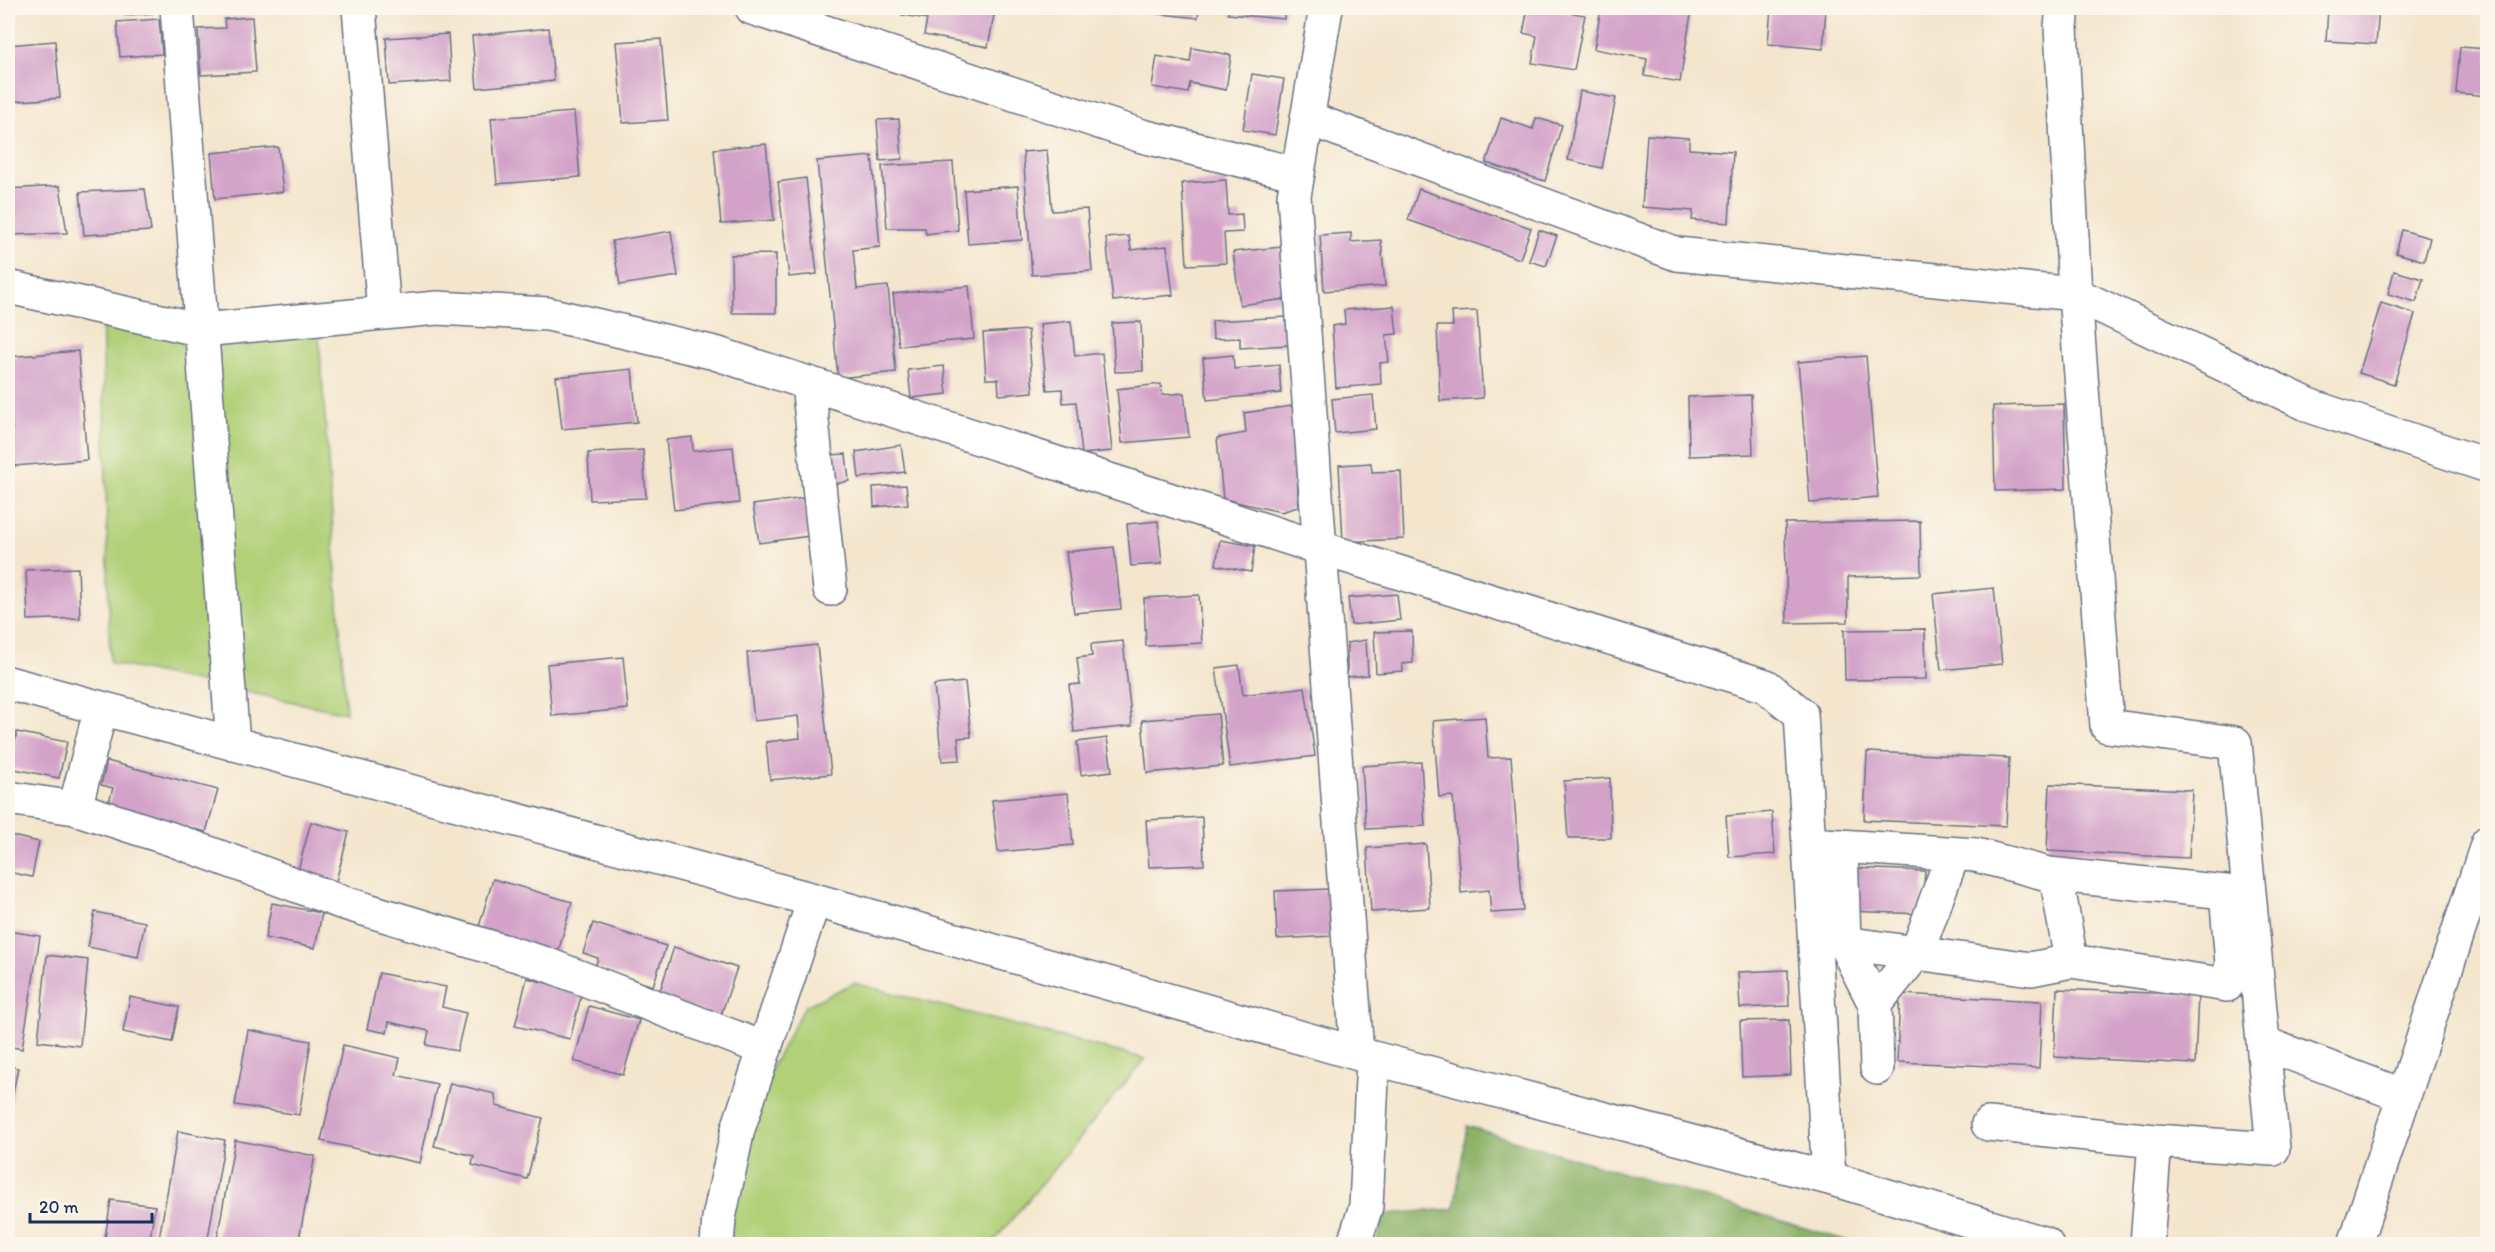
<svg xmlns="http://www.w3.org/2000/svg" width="2495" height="1252" font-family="Itim,sans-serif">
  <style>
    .green { fill: #b1d078; stroke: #66806b; stroke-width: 1.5 }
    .forest { fill: #8cb268; stroke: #547063; stroke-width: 1.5 }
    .building { fill: #d3a2c9 }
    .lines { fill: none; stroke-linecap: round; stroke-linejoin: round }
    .minor-casing { stroke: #676f85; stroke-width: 36 }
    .minor { stroke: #fff; stroke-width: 33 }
  </style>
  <rect width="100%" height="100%" fill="#fbf7ec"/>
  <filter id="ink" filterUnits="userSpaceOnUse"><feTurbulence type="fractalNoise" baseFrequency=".0167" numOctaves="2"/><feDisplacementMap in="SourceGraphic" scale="12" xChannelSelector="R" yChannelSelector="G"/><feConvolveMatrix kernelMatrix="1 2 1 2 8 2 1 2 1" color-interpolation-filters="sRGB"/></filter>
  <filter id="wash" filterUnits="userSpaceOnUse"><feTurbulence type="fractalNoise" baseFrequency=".008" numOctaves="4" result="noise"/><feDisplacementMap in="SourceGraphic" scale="24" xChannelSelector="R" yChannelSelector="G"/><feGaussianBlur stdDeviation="1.35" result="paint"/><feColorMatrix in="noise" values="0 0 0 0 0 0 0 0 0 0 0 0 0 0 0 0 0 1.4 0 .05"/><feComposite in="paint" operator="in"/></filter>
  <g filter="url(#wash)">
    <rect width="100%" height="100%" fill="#f4e6cd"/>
    <path class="green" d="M102,308l217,27 27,378 -236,-50z
      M854,983l291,76 -151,182 -6,3h-263l13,-115 67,-123z"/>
    <path class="forest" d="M1467,1126l391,118h-482l9,-30 69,-5z"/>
    <g id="blocks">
      <path class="building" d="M125,8h28v5l-28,2z
        M867,8h18l-1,4z
        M903,8h75l17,2 -7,37 -64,-12 3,-16 -25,-4z
        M1144,8h55l-1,10 -55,-6z
        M1229,8h56l-1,11 -56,-5z
        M1528,8h16l41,7 -11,55 -42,-7 5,-27 -14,-3z
        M1601,8h91l-12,74 -36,-6 3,-17 -53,-10z
        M1771,8h55l-3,41 -55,-5z
        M2328,8h51l-3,36 -50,-3z
        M252,17l4,55 -55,3 -3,-46 27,-1 -1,-9z
        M159,19l3,35 -42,3 -3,-35z
        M549,28l5,53 -77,7 -5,-52z
        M448,34l3,47 -62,4 -3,-47z
        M661,39l7,81 -45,3 -7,-81z
        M55,41l5,57 -52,4v-57z
        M2460,47l28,2v47l-32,-3z
        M1192,48l39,7 -5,35 -36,-7 -2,10 -36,-6 5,-31 33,6z
        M1252,74l32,5 -9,56 -32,-5z
        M1580,91l36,7 -14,70 -34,-8z
        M574,112l6,65 -83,7 -6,-66z
        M1501,118l32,11 3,-11 26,7 -17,56 -59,-18z
        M899,119l3,40 -22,2 -3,-41z
        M1647,135l42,3v11l44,3 -4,71 -37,-3 1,-9 -51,-4z
        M766,144l8,76 -53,4 -7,-75z
        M278,147l5,45 -68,7 -4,-46z
        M1047,150l5,61 35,-2 5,62 -60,4 -9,-123z
        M872,156l8,91 -27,3 4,39 31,-3 8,86 -58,6 -21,-217z
        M953,162l5,68 -32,4 -1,-6h-38l-5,-62z
        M806,178l11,96 -28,3 -11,-95z
        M1226,180l2,35 14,-1 1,18 -19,1 2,30 -39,2 -5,-82z
        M60,186l7,47 -57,2 -2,-46z
        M1018,186l4,54 -54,4 -4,-54z
        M145,189l6,42 -67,4 -4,-43z
        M1419,189l112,39 -11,31 -112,-39z
        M1539,230l18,6 -11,30 -17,-5z
        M2402,230l28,8 -6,23 -28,-8z
        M671,231l7,45 -58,9 -8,-44z
        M1351,233v9l30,-2 4,46 -61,5 -4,-56z
        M1129,236l2,14 36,-4 6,49 -60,6 -7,-63z
        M1281,247l6,52 -47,6 -7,-53z
        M776,254v59h-44l-1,-58z
        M2394,271l29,8 -7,23 -28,-8z
        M969,286l5,53 -75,7 -6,-52z
        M2381,303l34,11 -21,70 -35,-11z
        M1394,306l3,28 -11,1 3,27 -9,1 1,21 -45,4 -4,-62 13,-2 -1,-14z
        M1477,311l6,87 -43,3 -3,-75h16l-1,-14z
        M1287,317l3,28 -50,3v-10l-27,1 -1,-18z
        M1071,321l4,35 27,-3 10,98 -30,3 -6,-52 -13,1 -1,-14 -15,1 -7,-66z
        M1141,322l2,49 -28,1 -3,-49z
        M1028,330l5,62 -34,3 -1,-16h-12l-3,-46z
        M78,351l9,109 -72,6 -7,-84v-25z
        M1233,355l1,14 45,-4 2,28 -74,7 -4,-42z
        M1866,356l12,141 -68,6 -12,-141z
        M944,366l3,28 -36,4 -3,-28z
        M632,369l5,53 -75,7 -6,-52z
        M1161,384l1,11 22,-2 5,44 -67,6 -5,-54z
        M1373,395l3,34 -41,4 -3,-34z
        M1751,395l2,59 -64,2 -1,-59z
        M2064,404l2,85 -71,2 -2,-85z
        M1298,405v102l-17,5 -58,-13 -6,-61 29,-5 -2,-20z
        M692,437l1,14 40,-4 6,56 -65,7 -8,-70z
        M901,445l4,27 -46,6 -3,-26z
        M643,450l3,48 -56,2 -2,-47z
        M846,454l3,27 -14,3 -4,-29z
        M1371,463l1,9 29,-1 3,68 -61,3 -4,-77z
        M906,485l2,19 -34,3 -1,-20z
        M804,498l5,38 -50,7 -6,-38z
        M1158,521l4,43 -31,2 -4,-42z
        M1920,521l1,54 -73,2v45l-61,1 -2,-100z
        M1220,540l35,6 -4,26 -35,-7z
        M1114,547l7,62 -47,4 -8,-61z
        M78,568l2,50 -52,2 -2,-50z
        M1994,588l8,76 -61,6 -8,-76z
        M1397,594l3,26 -49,5 -3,-27z
        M1199,595l3,48 -56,3 -2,-48z
        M1925,629l1,50 -81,1 -1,-50z
        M1412,631l1,32 -11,1 1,7 -27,2 -2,-41z
        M1366,640l2,35 -21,2v-34z
        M1123,641l9,85 -58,6 -5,-47 11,-1 -3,-26 15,-2 -1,-12z
        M817,645l14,129 -61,6 -4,-38 34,-4 -2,-22 -44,5 -7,-68z
        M623,657l5,52 -76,7 -5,-52z
        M1239,665l4,30 62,-8 10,69 -85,11 -14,-99z
        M965,682l6,55 -13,1 2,22 -18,1 -8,-76z
        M1218,714l5,52 -76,7 -5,-53z
        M1485,717l3,41 23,-1 12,154 -32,2 -2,-23 -28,3 -8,-97 -14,1 -6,-76z
        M17,732l50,10 -8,36 -49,-10z
        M1107,738l5,33 -31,4 -4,-33z
        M1867,752l142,6 -3,68 -142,-6z
        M107,761l111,29 -12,42 -98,-27 5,-17 -12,-3z
        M1421,762l4,64 -59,3 -4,-63z
        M1610,778l1,60h-43l-4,-57z
        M2050,784l142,6 -3,68 -142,-7z
        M1068,793l5,52 -75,7 -6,-52z
        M1772,812l3,42 -46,3 -3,-41z
        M1202,817l2,48 -55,2 -3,-47z
        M311,822l38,10 -13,49 -38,-11z
        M8,835l31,7 -7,35 -24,-5z
        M1426,844l4,64 -59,4 -4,-64z
        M1851,868l74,3 -3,43 -75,-3z
        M493,879l79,23 -14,51 -80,-23z
        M1330,889l3,47 -56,3 -2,-48z
        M272,903l50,10 -7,35 -50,-10z
        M95,912l50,10 -7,35 -50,-10z
        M593,923l73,23 -13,40 -58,-19 3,-9 -15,-5z
        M8,931l32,5 -18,113 -14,-3z
        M674,947l63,21 -17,50 -62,-21z
        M47,955l41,5 -8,86 -42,-5z
        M1788,970l1,36 -49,2 -2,-36z
        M379,973l67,14 -4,20 24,6 -9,38 -31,-6 3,-14 -40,-9 -2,11 -20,-4z
        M527,978l55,14 -12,47 -55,-13z
        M2057,989l141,6 -3,69 -141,-7z
        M1900,994l142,7 -3,67 -142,-6z
        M130,997l49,10 -7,35 -49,-10z
        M589,1006l50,14 -16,55 -49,-14z
        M1789,1020l2,55 -49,2 -2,-56z
        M248,1030l63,11 -12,74 -64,-10z
        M343,1045l57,13 -4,17 41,9 -17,79 -99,-22z
        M8,1066l10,2 -7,35 -3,-1z
        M450,1083l45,11 1,12 47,12 -16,61 -55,-14 2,-9 -40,-10z
        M178,1131l47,9 -18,104h-49z
        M235,1140l80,16 -17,88h-82z
        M111,1200l44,6 -6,38h-45z"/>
    </g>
  </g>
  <g filter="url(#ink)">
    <use href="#blocks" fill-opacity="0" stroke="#676f85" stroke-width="1.5"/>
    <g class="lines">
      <defs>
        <path id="minor" d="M177,8l56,736
          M359,8l25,305
          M752,8l390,128 156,38
          M1326,8l-32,188 63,857
          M1307,118l370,136 398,40 238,113 175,59
          M8,287l194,43 235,-22 111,6 167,39 605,195 446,138 35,28 28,464
          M808,383l22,206
          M8,683l806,217 559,158 456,120 217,66
          M8,798l67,10 96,31 170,63 202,61 222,86
          M75,808l26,-100
          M1809,844l167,11 72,19 178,18 6,72 -5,21 -156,-24 -40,8 -187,-26 -3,-97
          M2056,875l15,86
          M1844,943l31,61
          M2263,1043l141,53
          M1877,1068l-2,-64 42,-52 36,-98
          M1988,1124l167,17 118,8 -38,-406 -128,-17 -32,-432 -14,-267 2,-19
          M717,1244l2,-26 19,-89 76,-229
          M1354,1244l12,-38 7,-148
          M2147,1244l8,-103
          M2355,1244l133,-402"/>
      </defs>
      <use href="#minor" class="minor-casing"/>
      <use href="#minor" class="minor"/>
    </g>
  </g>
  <rect width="2495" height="1252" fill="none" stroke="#fbf7ec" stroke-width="30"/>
  <path d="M30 1213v9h122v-9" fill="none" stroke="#1b2f5e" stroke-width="3"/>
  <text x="39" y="1213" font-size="18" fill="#1b2f5e" stroke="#fbf7ec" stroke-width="4.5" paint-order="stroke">20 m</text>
</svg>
